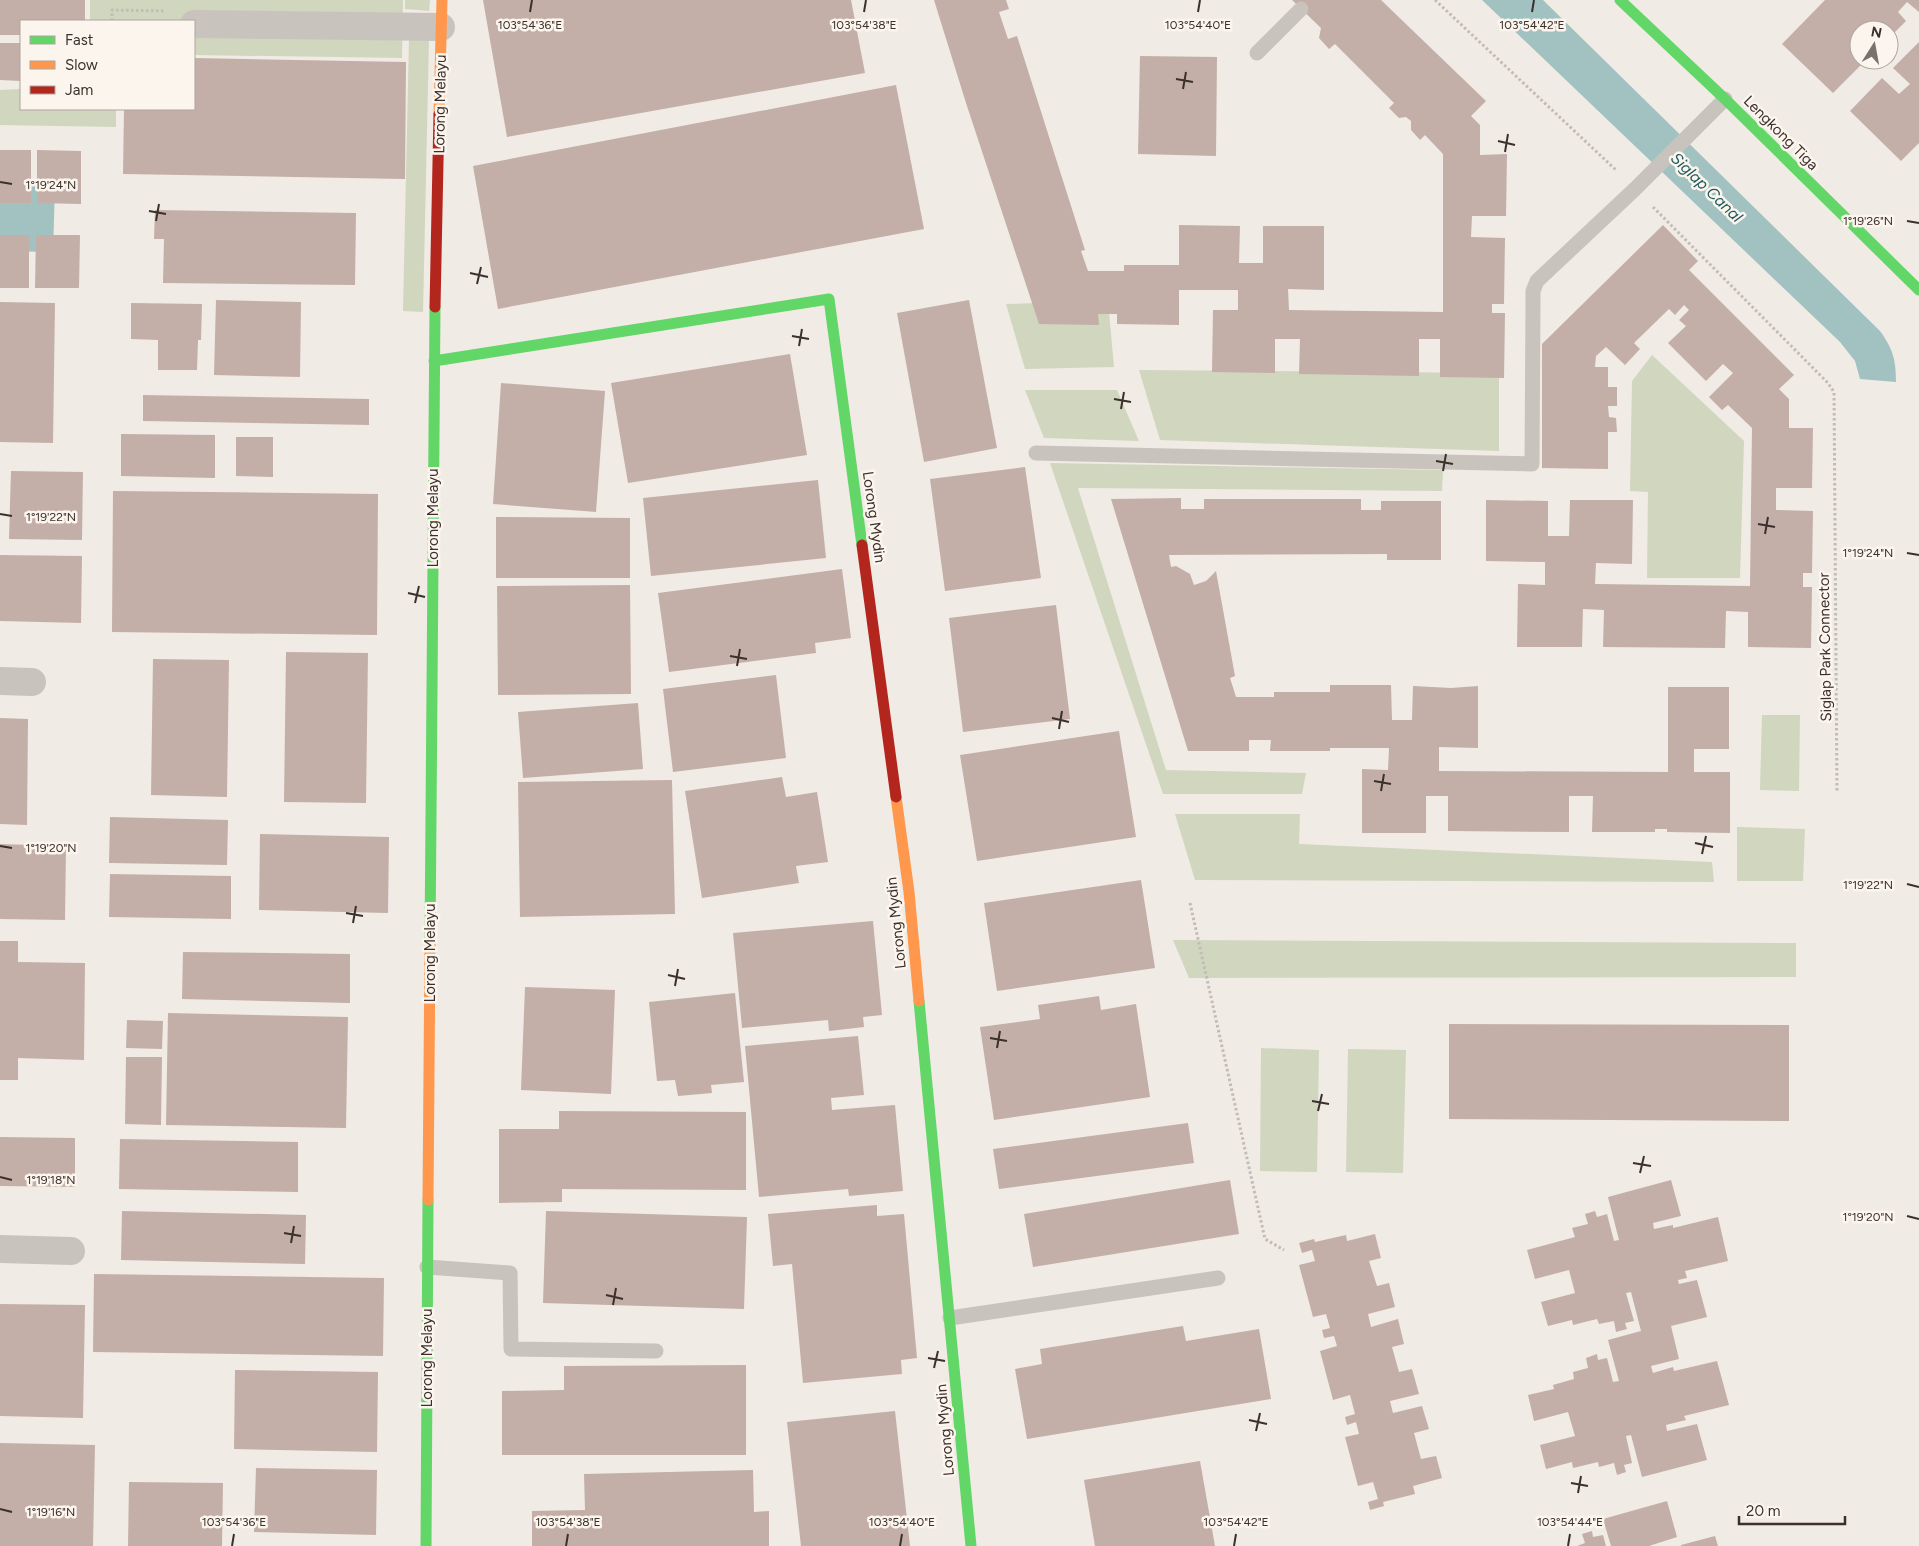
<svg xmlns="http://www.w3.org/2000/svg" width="1919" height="1546" font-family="Figtree,sans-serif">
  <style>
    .green { fill: #d1d6bf }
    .water { fill: #a1c2c1 }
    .building { fill: #c3afa7 }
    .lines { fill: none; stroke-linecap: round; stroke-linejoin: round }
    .path { stroke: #c2bbb6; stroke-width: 3; stroke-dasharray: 2.5 2.5; stroke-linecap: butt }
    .lane { stroke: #c9c3be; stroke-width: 15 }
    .street { stroke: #c9c3be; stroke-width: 28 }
    .fast { stroke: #63d668; stroke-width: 11 }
    .slow { stroke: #ff974d; stroke-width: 11 }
    .jam { stroke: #b3261e; stroke-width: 11 }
    .ticks { fill: none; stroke: #3b302b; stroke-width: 2 }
    .labels { text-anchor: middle; stroke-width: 5; stroke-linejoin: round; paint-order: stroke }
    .street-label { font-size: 15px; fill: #3b302b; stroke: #fbf5ee }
    .water-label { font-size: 16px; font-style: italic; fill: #1f5a5e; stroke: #fbf5ee }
    .ticks-label { font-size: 12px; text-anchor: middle; fill: #3b302b; stroke: #fbf5ee; stroke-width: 5; stroke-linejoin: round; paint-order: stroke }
  </style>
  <rect width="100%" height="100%" fill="#f0ebe5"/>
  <path class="green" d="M90,0h313l-1,58 -208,-3v-34h-104z
    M405,0h25l-1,11 -24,-2z
    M409,39h20l-6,273 -20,-1z
    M21,89v20h95v18l-116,-2v-35z
    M1108,301l6,66 -89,2 -19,-65z
    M1652,355l92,86 -4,137h-93l1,-86 -18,-1 2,-110z
    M1139,370l360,3v78l-339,-11z
    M1025,390h92l22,51 -95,-3z
    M1050,463l393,7 -1,21 -364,-3 88,282 140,3 -4,21h-139z
    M1762,715h38l-1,76 -39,-1z
    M1175,814h125l-1,30 413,18 2,20 -519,-2z
    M1737,827l68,2 -2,52h-66z
    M1173,940l623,3v34l-607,1z
    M1261,1048l58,2 -2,122 -57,-1z
    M1348,1049l58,1 -3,123 -57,-1z"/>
  <path class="water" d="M1482,0h61l337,331c13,18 16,29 16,51l-36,-3 -5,-18 -15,-19z
    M0,185l55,1 -2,66 -53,-1z"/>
  <path class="building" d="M0,0h85v21h-64v14h-21z
    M483,0h368l14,73 -358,64z
    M934,0h72l3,9 -10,3 9,27 9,-3 68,214 -4,1 7,20h36v-6h55v-40l61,1 -1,37h24v-37h61v64l-36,-1 1,21 154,2v-158l-18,-19 -5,5 -9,-10v-9l-5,-4 -7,1 -10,-10 5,-5 -59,-59 -6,5 -10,-11 2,-10 -29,-28h89l105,101 -15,15 9,9v30l27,-1 -1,62h-34l-1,21 34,1 -1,66h-12v9h13l-1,65 -64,-1v-38h-21v37l-120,-2 1,-35h-25v34l-63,-1 1,-62h25v-20h-59v35l-62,-1v-10h-19l1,11 -60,-1 -73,-221z
    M1825,0h94v12l-12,-10 -9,10 8,9 -17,17v-8h-30v30h7l-33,33 -51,-49z
    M1919,42v101l-18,18 -51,-50 32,-33 17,16 11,-10 -17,-16z
    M0,43h21v38l-21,-1z
    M1140,56l77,1 -1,99 -78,-2z
    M194,58l212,4 -1,117 -282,-5 1,-65h70z
    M896,85l28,144 -426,80 -25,-143z
    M0,150h31v53h-31z
    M37,150l44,1v53l-44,-1z
    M155,210l201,3 -1,72 -192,-2 1,-44h-10z
    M1663,225l35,36 -9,9 105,105 -15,14 10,10v29h24l-1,60h-36v22l37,1 -1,62h-9v14h9l-1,61 -63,-1v-35l-22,-1 -1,37 -122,-1 1,-37 -21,-1 -1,38h-65l1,-63 27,1v-23l-59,-1v-61l62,1v35h21l1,-36h63l-1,64 -36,-1 -1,21 155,2 2,-158 -24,-23 -6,5 -13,-13 24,-24 -10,-9 -17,17 -38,-38 18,-17 -7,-6 10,-10 -5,-5 -9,10 -6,-6 -35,34 6,6 -15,16 -19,-18 -10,9 -1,11h13v20h9v19h-9l1,11 7,1 1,14h-9v37l-66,-1v-124z
    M0,235h29v53h-29z
    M36,235h44l-1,53h-44z
    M216,300l85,2 -1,75 -86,-2z
    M969,300l28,148 -73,14 -27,-149z
    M0,302l55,1 -2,140 -53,-1z
    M131,303l71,1 -1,36h-3l-1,30h-39v-30l-27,-1z
    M790,354l17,101 -179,28 -17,-100z
    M501,383l104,8 -9,121 -103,-8z
    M143,395l226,4v26l-226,-4z
    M121,434l94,1v43l-94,-2z
    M236,437h37v40l-37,-1z
    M1025,467l16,111 -96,13 -15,-112z
    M11,471l72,1 -1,68 -73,-1z
    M818,480l8,78 -175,18 -8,-78z
    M113,491l265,3 -1,141 -265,-3z
    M1181,498v11h23v-10h157v11h20v-9h60v59h-54v-6l-218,1 2,12 5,-1 14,8 4,11 12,-4 10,-10 19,105 -5,2 6,19h38v-5h56v-7h61l1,35h20l1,-34 38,2 27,-2v62l-39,-1v24l229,1v-85h61v62h-35v23h36v61l-63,-1v-3h-12v3h-63l1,-36h-24v36l-121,-1v-35h-22v37h-64v-64l26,1 1,-22h-59v3h-60l1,-11h-22v11h-61l-77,-252z
    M496,517l134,1v60h-134z
    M0,555l82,1 -1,67 -81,-2z
    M842,569l9,69 -36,5 1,10 -147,19 -11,-79z
    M630,585l1,109 -133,1 -1,-109z
    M1056,605l14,114 -107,13 -14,-114z
    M286,652l82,1 -2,150 -82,-1z
    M153,659l76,1 -2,137 -76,-2z
    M776,675l10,83 -113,14 -10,-83z
    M638,703l5,66 -120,9 -5,-66z
    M0,718l28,1 -1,106 -27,-1z
    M1119,731l17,106 -159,24 -17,-106z
    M782,777l4,20 31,-5 11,70 -32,4 3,17 -97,15 -17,-107z
    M672,780l3,134 -155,3 -2,-135z
    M110,817l118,3 -1,45 -118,-2z
    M260,834l129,3 -1,76 -129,-3z
    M0,844l66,2 -1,74 -65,-1z
    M110,874l121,2v43l-122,-2z
    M1141,880l14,88 -158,23 -13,-88z
    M873,921l9,94 -19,2 1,10 -35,4 -1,-11 -86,8 -9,-95z
    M0,941h18v21l67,1 -1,97 -66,-2v22h-18z
    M183,952l167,2v49l-168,-4z
    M525,987l90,3 -4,104 -90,-4z
    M735,993l9,89 -33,3 1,8 -34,3 -3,-16 -18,1 -8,-79z
    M1099,996l2,14 35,-6 14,93 -156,23 -14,-93 60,-8 -2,-14z
    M168,1013l180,4 -2,111 -180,-3z
    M127,1020l36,1 -1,28 -36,-1z
    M1449,1024l340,1v96l-340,-2z
    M858,1036l6,59 -33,3 1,12 63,-5 8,86 -54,5 -1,-7 -89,8 -14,-151z
    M126,1057h36l-1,68 -36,-1z
    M559,1111l187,1v78l-184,-1v13l-63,1v-74h60z
    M1188,1123l6,40 -195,26 -6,-40z
    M0,1137l75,1v49l-75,-1z
    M120,1139l178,3v50l-179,-3z
    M1230,1180l9,54 -206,33 -9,-53z
    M1671,1180l10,36 -28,7 1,6 19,-4v3l45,-11 10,44 -43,10 2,7 -9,2 1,4 18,-4 10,37 -36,9 8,33 -28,7 2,7 20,-6 1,4 43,-10 12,44 -45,11 2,4 -20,5 1,6 30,-7 10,36 -65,17 -11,-42 -5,1 6,27 -8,2 2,7 -9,3 -3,-12 -15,4 -1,-5 -25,6 -1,-6 -26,7 -6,-24 35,-9 -7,-24 -34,9 -6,-26 26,-6 -1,-4 21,-6 -1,-7 15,-4 -2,-10 11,-4 1,6 9,-2 6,24 6,-1 -11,-41 33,-9 -10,-39 -5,1 8,28 -9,2 2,6 -11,3 -2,-11 -15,3 -2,-5 -24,6 -1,-5 -24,6 -7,-24 34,-9 -6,-23 -34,9 -8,-29 48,-13 -3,-9 16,-4 -3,-10 10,-3 2,6 10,-3 7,27 5,-1 -11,-43z
    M877,1205v11l27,-2 13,144 -16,2 1,14 -99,9 -11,-119 -19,2 -5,-52z
    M122,1211l184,4 -1,49 -184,-4z
    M546,1211l201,6 -3,92 -201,-6z
    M1375,1234l6,24 -12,3 8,25 12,-3 6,24 -27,7 3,13 27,-8 6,25 -12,3 7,25 13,-3 7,25 -29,7 3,12 29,-7 7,23 -15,4 7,26 15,-3 6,22 -29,8 2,8 -32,8 1,4 -14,4 -2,-8 10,-3 -5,-17 -15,4 -13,-49 14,-3 -3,-12 -9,3 -2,-8 10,-3 -5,-19 -17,5 -13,-49 17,-5 -3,-10 -10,2 -2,-8 8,-2 -4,-14 -13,3 -14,-52 16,-4 -3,-11 -10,3 -3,-10 15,-4 1,3 31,-7 1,6z
    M94,1274l290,4 -1,78 -290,-4z
    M0,1304l85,1 -2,113 -83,-2z
    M1183,1326l3,15 73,-12 12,70 -244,40 -12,-70 27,-5 -2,-15z
    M746,1365v90h-244v-64l62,-1v-24z
    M235,1370l143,2 -1,80 -143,-3z
    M895,1411l15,135h-109l-14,-124z
    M0,1443l95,2 -2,101h-93z
    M1200,1461l15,85h-120l-11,-66z
    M256,1468l121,2 -1,65 -122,-3z
    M753,1470l1,42 15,-1v35h-237v-35l53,-1 -1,-36z
    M129,1482l94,1 -1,63h-94z
    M1667,1501l10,36 -28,9h-38l-8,-27z
    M1592,1531l1,6 10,-2 3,11h-29l8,-3 -3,-9z
    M1715,1536l3,10h-37v-1z"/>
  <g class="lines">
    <path class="path" d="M1435,0l182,171
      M112,21v-11l52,1
      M1653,207l175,176 6,9 3,400
      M1190,903l75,336 19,11"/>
    <path class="lane" d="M1257,53l44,-44
      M1036,453l496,11 1,-163v-10l4,-10 98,-92 90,-90
      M427,1267l83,6 1,76 145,2
      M950,1318l268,-40"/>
    <path class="street" d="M194,24l247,3
      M0,681l32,1
      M0,1249l71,2"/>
    <path class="fast" d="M1620,0l105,99 194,191
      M434,361l395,-62 33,246
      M430,943l5,-636
      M919,1001l52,545
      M426,1546l2,-346"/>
    <path class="slow" d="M439,114l3,-114
      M896,797l13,95 10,109
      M428,1200l2,-257"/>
    <path class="jam" d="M435,307l4,-193
      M862,545l34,252"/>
  </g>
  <path class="ticks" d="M530,12l2,-12M864,12l2,-12M1198,12l2,-12M1532,12l2,-12M1176,79l17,3M1183,89l3,-17M1498,141l17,4M1505,152l3,-18M0,182l12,2M149,211l17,3M156,221l3,-17M1907,221l12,2M470,273l18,4M477,284l4,-17M792,336l17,3M799,346l3,-17M1114,399l17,3M1121,409l3,-17M1436,461l17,3M1443,471l3,-17M0,514l12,2M1758,524l17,3M1765,534l3,-17M1907,553l12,2M408,593l17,4M415,603l4,-17M730,656l17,3M737,666l3,-17M1052,718l17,4M1059,729l3,-18M1374,781l17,3M1381,791l3,-17M1695,843l18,4M0,846l12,2M1702,854l4,-18M1907,884l12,3M346,913l17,3M353,923l3,-17M668,975l17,4M675,986l3,-17M990,1038l17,3M997,1048l3,-17M1312,1101l17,3M1318,1111l4,-17M1633,1163l18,3M1640,1173l4,-17M0,1177l12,3M1907,1216l12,3M284,1233l17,3M291,1243l3,-17M606,1295l17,4M613,1305l3,-17M928,1358l17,3M934,1368l4,-17M1249,1420l18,4M1256,1431l4,-18M1571,1483l17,3M1578,1493l3,-17M0,1509l12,3M232,1546l2,-12M566,1546l2,-12M900,1546l2,-12M1234,1546l2,-12M1568,1546l2,-12"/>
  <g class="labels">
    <g class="street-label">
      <text transform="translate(440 104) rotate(-89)" y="5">Lorong Melayu</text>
      <text transform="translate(1781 133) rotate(45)" y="5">Lengkong Tiga</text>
      <text transform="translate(874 517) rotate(82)" y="5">Lorong Mydin</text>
      <text transform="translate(433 518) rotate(-90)" y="5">Lorong Melayu</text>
      <text transform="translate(1825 647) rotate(-91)" y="5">Siglap Park Connector</text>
      <text transform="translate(896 923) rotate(-96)" y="5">Lorong Mydin</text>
      <text transform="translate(430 953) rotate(-90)" y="5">Lorong Melayu</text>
      <text transform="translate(427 1358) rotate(-90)" y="5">Lorong Melayu</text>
      <text transform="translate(945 1430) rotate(-95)" y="5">Lorong Mydin</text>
    </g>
    <g class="water-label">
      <text transform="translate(1707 187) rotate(44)" y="6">Siglap Canal</text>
    </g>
  </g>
  <g class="ticks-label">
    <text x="530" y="29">103°54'36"E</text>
    <text x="864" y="29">103°54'38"E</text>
    <text x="1198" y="29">103°54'40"E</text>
    <text x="1532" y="29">103°54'42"E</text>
    <text x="51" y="189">1°19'24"N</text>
    <text x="1868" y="225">1°19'26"N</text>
    <text x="51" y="521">1°19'22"N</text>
    <text x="1868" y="557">1°19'24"N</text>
    <text x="51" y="852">1°19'20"N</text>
    <text x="1868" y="889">1°19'22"N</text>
    <text x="51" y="1184">1°19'18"N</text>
    <text x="1868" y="1221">1°19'20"N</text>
    <text x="51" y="1516">1°19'16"N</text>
    <text x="234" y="1526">103°54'36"E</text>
    <text x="568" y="1526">103°54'38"E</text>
    <text x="902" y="1526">103°54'40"E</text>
    <text x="1236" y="1526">103°54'42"E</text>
    <text x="1570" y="1526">103°54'44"E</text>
  </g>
  <rect x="20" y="20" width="175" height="90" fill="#fbf5ee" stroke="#aea6a0"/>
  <rect x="30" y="36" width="25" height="8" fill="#63d668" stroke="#aea6a0"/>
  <text x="65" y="45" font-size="15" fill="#3b302b">Fast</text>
  <rect x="30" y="61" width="25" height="8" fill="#ff974d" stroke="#aea6a0"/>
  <text x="65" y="70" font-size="15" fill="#3b302b">Slow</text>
  <rect x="30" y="86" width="25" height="8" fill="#b3261e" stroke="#aea6a0"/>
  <text x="65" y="95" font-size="15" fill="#3b302b">Jam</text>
  <g transform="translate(1874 45) rotate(11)"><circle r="24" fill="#fbf5ee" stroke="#aea6a0"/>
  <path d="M0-4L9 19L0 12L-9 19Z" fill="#7a716c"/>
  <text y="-8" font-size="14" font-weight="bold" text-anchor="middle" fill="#3b302b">N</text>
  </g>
  <path d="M1739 1516v8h106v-8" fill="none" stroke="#3b302b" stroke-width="2.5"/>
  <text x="1746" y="1516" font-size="15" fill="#3b302b" stroke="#fbf5ee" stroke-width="4" paint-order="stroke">20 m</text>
</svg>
